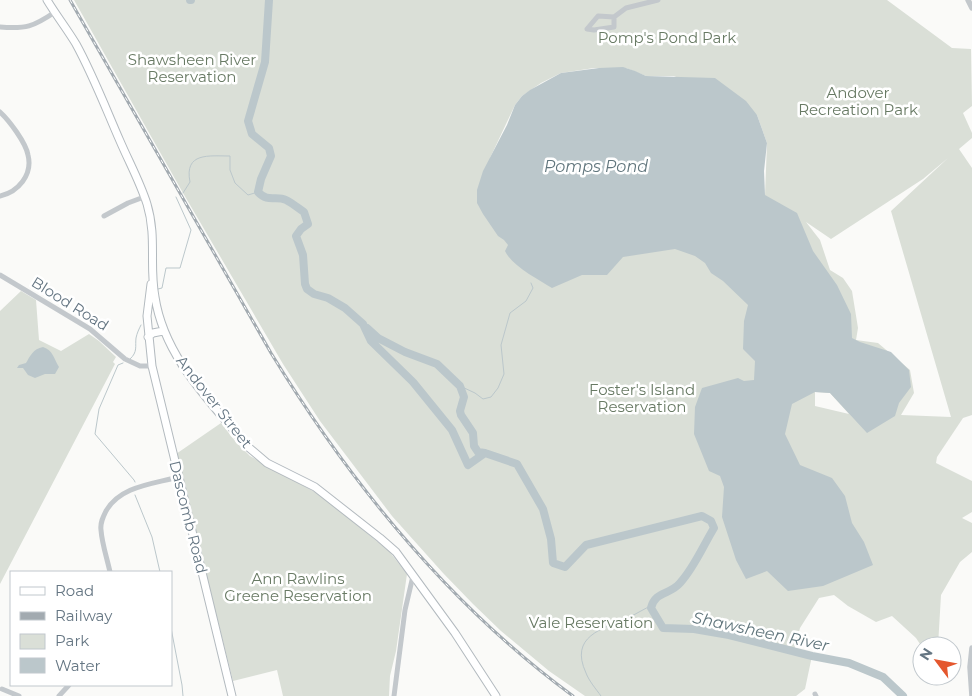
<svg xmlns="http://www.w3.org/2000/svg" width="972" height="696" font-family="Montserrat,sans-serif">
  <style>
    .green { fill: #dadfd7; fill-rule: evenodd }
    .water { fill: #bbc7cb }
    .lines { fill: none; stroke-linecap: round; stroke-linejoin: round }
    .stream { stroke: #bbc7cb; stroke-width: 1 }
    .river { stroke: #bbc7cb; stroke-width: 8 }
    .secondary-casing { stroke: #b3babf; stroke-width: 9 }
    .minor { stroke: #c3c8cc; stroke-width: 5 }
    .tertiary { stroke: #c3c8cc; stroke-width: 5.5 }
    .secondary { stroke: #fff; stroke-width: 7 }
    .rail-casing { stroke: #a2aab0; stroke-width: 3 }
    .rail { stroke: #fff; stroke-width: 1; stroke-dasharray: 4; stroke-linecap: butt }
    .labels { text-anchor: middle; stroke-width: 5; stroke-linejoin: round; paint-order: stroke }
    .park-label { font-size: 15px; fill: #687a64; stroke: #fff }
    .street-label { font-size: 15px; fill: #657683; stroke: #fff }
    .water-label { font-size: 16px; font-style: italic; fill: #60757c; stroke: #fff }
  </style>
  <rect width="100%" height="100%" fill="#fafaf8"/>
  <path class="green" d="M74,0h813l65,48 19,1 1,57 -9,7 9,20v5l-13,11 13,19v247l-9,3 -26,39 -1,6 36,18v31l-10,6 10,5v29l-12,10 -19,33 -3,51 -16,1 -6,-9 -24,-22 -16,6 -28,-16 -14,-11 -15,3 -19,30 -6,23 18,5 -7,33 -9,7h-211l-36,-25 -48,-40 -28,-27 -30,-31 -51,-57 -72,-95 -37,-57 -100,-171zM594,68h32l20,8h28l83,39 10,28 -2,52 -275,-37 25,-53 7,-9 19,-13 20,-10zM948,158l-57,53 60,206 -50,-2 13,-22 -4,-23 -32,-27 -22,-3 2,-12 -6,-37 -9,-13 -13,-8 -10,-30 -14,-18 25,17 92,-60zM815,392l15,1 19,21 -34,-8z
    M21,291l15,9 3,40 22,11 28,-17 10,7 17,16 -3,5 2,2 -115,220v-273z
    M221,423l14,18 15,15 70,39 69,56 18,23 -11,77 -6,25 -1,20h-106l-6,-26 -44,11 -57,-227z"/>
  <path class="water" d="M623,67l12,4 11,5 69,2 31,23 11,14 10,28 -3,28 1,24 32,18 16,38 24,34 14,29 1,24 8,4 31,10 18,18 2,17 -12,16 -4,13 -28,17 -37,-40 -15,-1 -23,12 -7,30 15,31 32,13 13,18 7,27 12,19 9,23 -50,21 -35,5 -21,-20 -21,8 -10,-19 -14,-43 2,-30 -4,-11 -11,-5 -15,-37 1,-27 7,-19 36,-10 6,3 10,-1 1,-19 -12,-12 1,-28 4,-16 -25,-24 -12,-8 -6,-10 -10,-7 -20,-7 -52,8 -16,18h-25l-30,13c-14,-9 -40,-22 -47,-37l3,-6 -4,-5 -6,-4 -15,-22 -6,-11v-13l6,-19 24,-46 8,-20 7,-9 8,-6 31,-17 38,-5z
    M43,347c10,3 11,12 16,20l-4,7h-10l-10,4 -7,-3 -5,-7h-6l2,-3 7,-2c4,-7 7,-14 17,-16z"/>
  <g class="lines">
    <path class="stream" d="M183,193l7,-11c-6,-30 19,-26 40,-26v14l5,13 13,12 10,-3
      M158,289l4,-1 4,-20h14l11,-38 -15,-33
      M130,359c8,-7 5,-13 6,-21 1,-5 3,-9 5,-13
      M123,363l-5,2 -19,44 -4,25 39,46 1,2
      M460,386l15,7 8,6 8,-2 7,-9 6,-14 -3,-29 9,-32 16,-12 7,-13 -2,-5
      M135,495l17,42 8,35
      M171,628l11,57 1,11
      M601,696c-5,-7 -12,-15 -15,-23 -17,-37 16,-44 42,-55 8,-4 16,-9 24,-13"/>
    <path class="river" d="M190,0h1
      M269,0l-4,62 -17,59 4,13 17,14 2,8 -10,23 -3,13c10,11 18,3 28,8 6,3 12,8 18,12l4,12 -7,5 -5,7 7,19 2,29 2,5 7,5 14,4 17,10 18,16 8,17 42,41 39,48 16,35 17,-12 32,11 26,45 8,30 2,24 12,4 21,-22 116,-29 9,5 3,7c-11,18 -20,40 -34,55 -10,12 -25,8 -29,25l12,20 31,1 35,6 83,21 37,7 34,14 20,19
      M367,328l11,10 27,14 32,12 23,22 4,11 -4,14 1,4 12,18 1,13 4,6 7,1"/>
    <defs>
      <path id="secondary" d="M47,0c9,15 20,29 29,44 17,31 30,65 44,97 9,21 20,41 27,63 10,33 2,61 8,93 9,60 55,104 92,149l20,17 48,24 65,51 16,14 59,81 41,63
        M151,284l-4,32 5,50 80,330
        M148,337l5,-4 10,-2"/>
    </defs>
    <use href="#secondary" class="secondary-casing"/>
    <path class="minor" d="M614,17v10l-20,3 -7,-1 11,-13 16,1 12,-9 32,-8
      M0,27c26,2 33,0 55,-15
      M0,112c9,8 26,31 28,43 5,20 -10,37 -28,41
      M104,216l24,-13 16,-6
      M0,275l90,54 35,30 15,7h12
      M110,572c-3,-14 -8,-28 -9,-42 -1,-7 2,-13 5,-19 14,-25 47,-27 72,-34
      M2,689l17,7
      M815,694l1,2
      M59,696l10,-11
      M394,696l11,-86 8,-34"/>
    <path class="tertiary" d="M968,0l4,8
      M972,696l-2,-29 2,-19"/>
    <use href="#secondary" class="secondary"/>
    <defs>
      <path id="rail" d="M70,0l201,353c80,131 178,252 302,343"/>
    </defs>
    <use href="#rail" class="rail-casing"/>
    <use href="#rail" class="rail"/>
  </g>
  <g class="labels">
    <g class="park-label">
      <text x="667" y="43">Pomp's Pond Park</text>
      <text x="192" y="65">Shawsheen River<tspan x="192" dy="17">Reservation</tspan></text>
      <text x="858" y="98">Andover<tspan x="858" dy="17">Recreation Park</tspan></text>
      <text x="642" y="395">Foster's Island<tspan x="642" dy="17">Reservation</tspan></text>
      <text x="298" y="584">Ann Rawlins<tspan x="298" dy="17">Greene Reservation</tspan></text>
      <text x="591" y="628">Vale Reservation</text>
    </g>
    <g class="street-label">
      <text transform="translate(70 304) rotate(32)" y="5">Blood Road</text>
      <text transform="translate(214 402) rotate(52)" y="5">Andover Street</text>
      <text transform="translate(188 517) rotate(76)" y="5">Dascomb Road</text>
    </g>
    <g class="water-label">
      <text x="596" y="172">Pomps Pond</text>
      <text transform="translate(761 631) rotate(12)" y="6">Shawsheen River</text>
    </g>
  </g>
  <rect x="10" y="571" width="162" height="115" fill="#ffffff" stroke="#c1c8cd"/>
  <rect x="20" y="587" width="25" height="8" fill="#ffffff" stroke="#c1c8cd"/>
  <text x="55" y="596" font-size="15" fill="#657683">Road</text>
  <rect x="20" y="612" width="25" height="8" fill="#a2aab0" stroke="#c1c8cd"/>
  <text x="55" y="621" font-size="15" fill="#657683">Railway</text>
  <rect x="20" y="634" width="25" height="15" fill="#dadfd7" stroke="#c1c8cd"/>
  <text x="55" y="646" font-size="15" fill="#657683">Park</text>
  <rect x="20" y="658" width="25" height="15" fill="#bbc7cb" stroke="#c1c8cd"/>
  <text x="55" y="671" font-size="15" fill="#657683">Water</text>
  <g transform="translate(937 661) rotate(302)"><circle r="24" fill="#ffffff" stroke="#c1c8cd"/>
  <path d="M0-4L9 19L0 12L-9 19Z" fill="#e4572e"/>
  <text y="-8" font-size="14" font-weight="bold" text-anchor="middle" fill="#657683">N</text>
  </g>
</svg>
